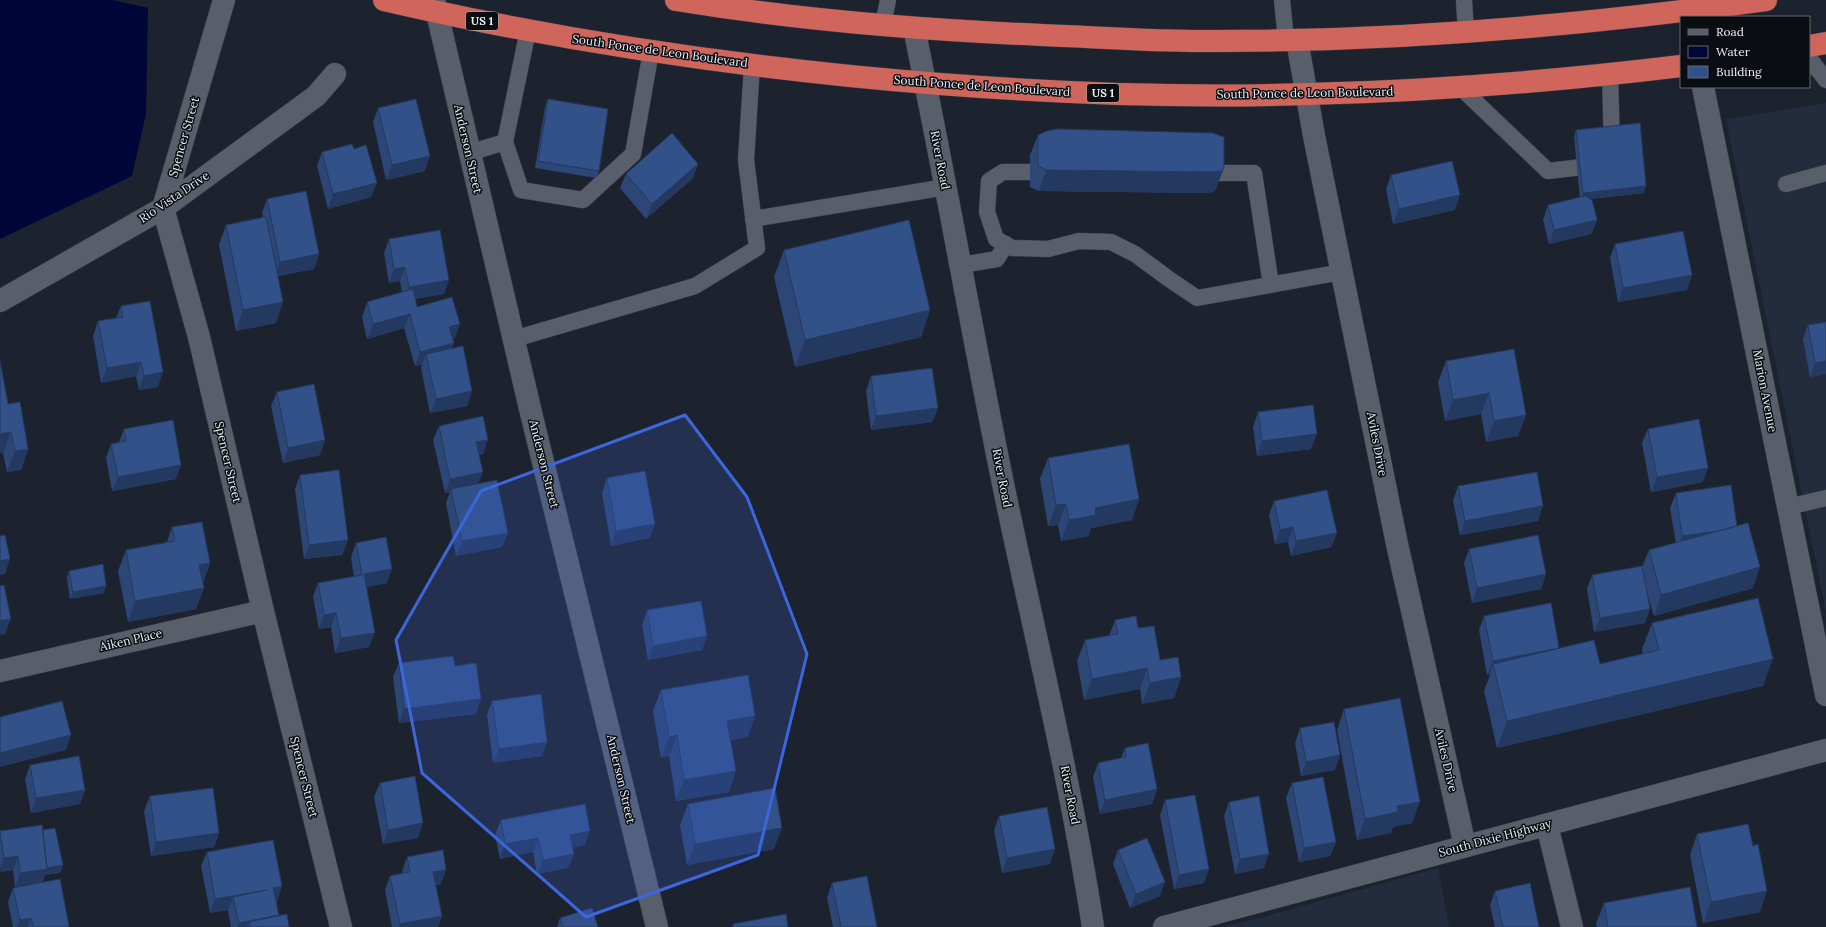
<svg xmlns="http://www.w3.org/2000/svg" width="1826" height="927" font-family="Lora,serif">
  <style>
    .built { fill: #232c3c }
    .water { fill: #000639 }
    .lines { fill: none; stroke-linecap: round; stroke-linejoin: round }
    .lane-casing { stroke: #3a3e47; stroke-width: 17 }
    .street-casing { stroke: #3a3e47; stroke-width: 23 }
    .secondary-casing { stroke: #3a3e47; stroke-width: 23 }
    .highway-casing { stroke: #3a3e47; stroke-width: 23 }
    .lane { stroke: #585f6b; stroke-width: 16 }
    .street { stroke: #585f6b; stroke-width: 22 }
    .secondary { stroke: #585f6b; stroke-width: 22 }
    .highway { stroke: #d0665b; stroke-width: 22 }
    .wall { fill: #2c4676 }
    .shaded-wall { fill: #243960 }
    .building { fill: #335189; stroke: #243960 }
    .marked { fill: #3c66dc; fill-opacity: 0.2; stroke: #3c66dc; stroke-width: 3; stroke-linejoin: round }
    .labels { text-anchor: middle; stroke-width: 3; stroke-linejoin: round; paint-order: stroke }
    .shield { fill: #0a0d11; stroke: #a7abb1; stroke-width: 1 }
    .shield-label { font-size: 11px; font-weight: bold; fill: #eaeff6 }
    .street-label { font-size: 12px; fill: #eaeff6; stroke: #0a0d11 }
  </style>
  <rect width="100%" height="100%" fill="#1d232e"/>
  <path class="built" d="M1826,103v509l-100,-493z
    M1438,868l11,59h-227l44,-11z"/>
  <path class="water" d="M0,0h113l35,8 -2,106 -14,62 -132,63z"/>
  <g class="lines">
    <defs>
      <path id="lane" d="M1282,0l4,40
        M1464,0l2,32
        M883,25l5,-25
        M528,30l-23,112 16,48 62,10 50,-46 18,-103
        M1809,58l17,22
        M1610,74l2,74
        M1460,87l88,84 51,-6
        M469,153l36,-11
        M1051,172h-48l-14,9 -2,31 9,27 16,9 36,1 31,-8 32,1 24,12 34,25 28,19 145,-26
        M1200,173h54l17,112
        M1786,184l40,-11
        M753,219l193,-32
        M961,265l36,-6 9,-15
        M514,339l181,-53 62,-38 -11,-88 6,-95
        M1788,507l38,-9"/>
      <path id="street" d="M224,0l-61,208 36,129 64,274 78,316
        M434,0l98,417 125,510
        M914,28c33,158 60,317 93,475 30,142 64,280 86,424
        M1297,40l17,96 83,408 68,302
        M1703,87l123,608
        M0,301l163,-93 153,-112 19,-22
        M0,671l263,-60
        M1547,825l25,102"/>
      <path id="secondary" d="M1164,927l662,-177"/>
      <path id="highway" d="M384,0c154,36 309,60 466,76 152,15 305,23 458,18 125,-3 249,-13 373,-28
        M676,0c122,20 244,30 366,35 53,2 107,6 160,6 189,1 377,-15 564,-41
        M1809,46l17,-3"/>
    </defs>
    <use href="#lane" class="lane-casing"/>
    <use href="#street" class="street-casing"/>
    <use href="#secondary" class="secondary-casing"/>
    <use href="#highway" class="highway-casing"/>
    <use href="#lane" class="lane"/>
    <use href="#street" class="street"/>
    <use href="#secondary" class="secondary"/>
    <use href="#highway" class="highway"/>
  </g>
  <path class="wall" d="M548,99l51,72 -3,7 -61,-10 10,-61z
    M378,108l47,63 -39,9 -13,-58z
    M1576,130l68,63 -54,6 7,21 -6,14 -42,10 -6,-24 5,-15 32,-7 -6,-61z
    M1038,135l178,54 -3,3 -9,1 -165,-2 -9,-4v-32z
    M322,152l49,45 -43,12 -11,-43z
    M698,164l-5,14 -47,41 -26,-31 6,-14z
    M1391,175l64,35 -62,14 -7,-35z
    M267,199l52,55 -5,15 -36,7 -2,47 -40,8 -17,-86 7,-20 37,-8 -1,-4z
    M389,239l55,55 -29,5 2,8 38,31 -2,1 1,4 -3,6 16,57 -37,7 -9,-45 1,-4 -7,2 -11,-38 -37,11 -5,-22 5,-15 35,-10 -2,-11 -11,2 -5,-30z
    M1615,244l77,31 -5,15 -69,12 -8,-44z
    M784,250l146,60 -9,27 -126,30 -21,-90z
    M121,306l37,81 -19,3 -3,-14 -35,7 -8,-47 5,-15 18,-3z
    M1808,325l18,49 -16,3 -7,-38z
    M0,361l8,43 20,45 -7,21 -14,2 -4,-19h-3z
    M1446,361l80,54 -8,21 -32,6 -5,-28 -36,7 -7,-39z
    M871,376l67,32 -6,14 -61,8 -5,-39z
    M277,392l43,63 -37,8 -12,-57z
    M1258,412l53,37 -54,7 -4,-29z
    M439,426l44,28 -4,1 -1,28 30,50 -6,14 -46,9 -10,-53 4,-11 -5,1 -12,-53z
    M124,429l52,50 -64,12 -6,-33 5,-14 8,-2z
    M1648,429l55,53 -52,10 -9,-49z
    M1048,458l91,41 -7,21 -41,8 -3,8 -27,5 -3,-16 -10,1 -8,-47z
    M300,475l48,65 -6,15 -38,4 -9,-70z
    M607,478l48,46 -6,14 -38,8 -9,-53z
    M1458,486l80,35 -78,14 -7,-34z
    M1676,493l61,33 16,62 -99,28 -8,-26 -1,33 -51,9 -7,-43 5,-14 50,-8 7,-17 27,-7 -6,-35z
    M1274,501l63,32 -6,14 -40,9 -3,-14 -13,2 -6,-29z
    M172,527l38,36 -7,20 1,5 -8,21 -68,13 -10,-51 8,-21 41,-8z
    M356,543l31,40 -20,4 2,60 -34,6 -4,-26 -12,2 -6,-32 5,-14 36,-6 -3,-20z
    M1469,549l77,25 -5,15 -69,14 -8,-40z
    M69,571l35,22 -34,6 -3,-21z
    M647,610l60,26 -5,14 -54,10 -6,-35z
    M1484,616l75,33 41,15 43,-10 -1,-5 10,-26 111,63 -266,62 -13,-57 6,-16h-3l-8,-45z
    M1115,620l23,8 22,32 21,17 -7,21 -32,6 -2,-15 -56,11 -7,-39 8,-21 24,-4z
    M399,663l56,3 21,48 -77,9 -6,-46z
    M661,690l87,47 -17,3 -2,52 -53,9 -7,-45 -8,2 -8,-47z
    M492,701l55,41 -5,14 -49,7 -6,-48z
    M1344,709l68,114 -19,4 -2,6 -34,7 -20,-110z
    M1300,728l40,27 -5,15 -34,6 -6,-33z
    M1125,748l32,41 -5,15 -52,10 -7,-37 5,-14 23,-5z
    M30,765l55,25 -5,14 -49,9 -6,-34z
    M380,783l38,55 -35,6 -9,-47z
    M1292,783l44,59 -6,14 -31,6 -13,-64z
    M150,796l69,37 -5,14 -63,9 -7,-45z
    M1165,800l39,83 -30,6 -14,-74z
    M1229,802l35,66 -29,6 -11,-58z
    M688,804l86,45 -87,16 -7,-40z
    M999,816l51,48 -48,9 -8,-43z
    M501,820l84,25 -13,3 2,6 -6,14 -31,6 -4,-22 -33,7 -5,-24z
    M43,830l20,35 -3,8 -15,2 -2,7 26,44v1h-56l-5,-25 5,-14 11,-2 -9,1 -2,-17 -13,2v-41z
    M1697,834l63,78 -57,11 -13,-68z
    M1118,850l42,46 -30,12 -17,-44z
    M207,852l75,34 -5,15h-1l2,15 11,11h-58l-3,-16v-1l-18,3 -9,-47z
    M407,857l34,27 -5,1 6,31 -4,11h-46l-7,-37 5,-14 12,-3v-1z
    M832,883l45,44h-44l-6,-29z
    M1495,891l44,36h-44l-5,-22z
    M1604,903l93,24h-100l-1,-3z
    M560,918l38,9h-41z"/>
  <path class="shaded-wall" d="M430,156l-5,15 -39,9 6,-15z
    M698,164l-5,14 -47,41 6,-15z
    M1224,168l-8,21 -3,3 -9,1 -165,-2 7,-21z
    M377,183l-6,14 -43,12 5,-15z
    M1646,186l-2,7 -64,7 3,-7z
    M1460,195l-5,15 -62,14 6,-15z
    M1597,220l-6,14 -42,10 5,-14z
    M319,254l-5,15 -40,7 6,-14z
    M405,267l-5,14 -11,2 5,-14z
    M1692,275l-5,15 -69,12 5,-14z
    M449,280l-5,14 -41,7 6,-14z
    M283,302l-7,21 -40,8 7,-21z
    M930,310l-9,27 -126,30 10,-27z
    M410,314l-6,14 -37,11 6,-15z
    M460,324l-5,14 -11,3 5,-14z
    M454,343l-6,14 -22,-3 -4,10 -7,2 5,-14z
    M1826,361v13l-16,3 5,-14z
    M141,362l-5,14 -35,7 6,-15z
    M163,372l-5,15 -19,3 5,-14z
    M472,391l-5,15 -37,7 6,-14z
    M1489,393l-8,21 -36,7 8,-21z
    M938,408l-6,14 -61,8 5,-14z
    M1526,415l-8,21 -32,6 8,-21z
    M11,432l-8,21h-3v-19z
    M1317,434l-6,15 -54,7 5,-15z
    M325,440l-5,15 -37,8 5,-15z
    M488,440l-5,14 -12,3 5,-15z
    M28,449l-7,21 -14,2 8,-21z
    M181,465l-5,14 -64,12 6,-14z
    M1708,468l-5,14 -52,10 6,-15z
    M483,472l-6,15 -26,2 -1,3 -5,1 5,-14z
    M1139,499l-7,21 -41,8 -3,8 -27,5 8,-21 26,-12z
    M1066,504l-8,21 -10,1 8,-21z
    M1543,506l-5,15 -78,14 5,-14z
    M655,524l-6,14 -38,8 5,-15z
    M1293,527l-5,15 -13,2 5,-14z
    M1737,528l-60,23 5,-15z
    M508,533l-6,14 -46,9 6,-15z
    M1337,533l-6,14 -40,9 5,-15z
    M348,540l-6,15 -38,4 5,-14z
    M10,559l-5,15 -5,1v-14z
    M210,563l-7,21 -4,-19z
    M1760,567l-7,21 -99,28 7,-21z
    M392,569l-5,14 -28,6 5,-15z
    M1546,574l-5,15 -69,14 5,-15z
    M106,586l-2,7 -34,6 3,-7z
    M204,588l-8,21 -68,13 7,-21z
    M1650,609l-5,14 -51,9 6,-14z
    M336,613l-5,14 -12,2 5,-14z
    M11,619l-6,15 -5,1v-14z
    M375,633l-6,14 -34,6 6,-15z
    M707,636l-5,14 -54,10 5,-14z
    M1559,648l-5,15 -61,1 -3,11h-3l6,-14z
    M1773,659l-10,27 -266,62 10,-27z
    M1147,668l-7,21 -56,11 8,-21z
    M1181,677l-7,21 -32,6 8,-21z
    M481,699l-5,15 -77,9 5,-14z
    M755,716l-7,21 -28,5 7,-21z
    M71,735l-5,15 -66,17v-14z
    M677,735l-8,21 -8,2 8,-21z
    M547,742l-5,14 -49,7 6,-14z
    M1340,755l-5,15 -34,6 5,-14z
    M736,771l-7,21 -53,9 8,-21z
    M1157,789l-5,15 -52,10 5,-14z
    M85,790l-5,14 -49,9 5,-15z
    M1420,802l-8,21 -19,4 -2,6 -34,7 8,-21 32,-13z
    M423,823l-5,15 -35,6 5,-14z
    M782,828l-8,21 -87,16 8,-21z
    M590,831l-5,14 -20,4 5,-14z
    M219,833l-5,14 -63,9 5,-14z
    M538,838l-5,14 -33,7 5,-15z
    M1336,842l-6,14 -31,6 5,-14z
    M1055,849l-5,15 -48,9 5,-15z
    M574,854l-6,14 -31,6 6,-14z
    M1269,854l-5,14 -29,6 5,-15z
    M18,856l-5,14 -13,2v-4l4,-10z
    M63,865l-3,8 -15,2 -3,9 -27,3 5,-14z
    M1209,869l-5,14 -30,6 5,-14z
    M446,870l-5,14 -13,3 5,-15z
    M1165,882l-5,14 -30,12 6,-14z
    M282,886l-5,15 -9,2 5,-15z
    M267,890l-34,7 -5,13 -18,3 5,-14z
    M1767,891l-7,21 -57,11 8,-21z
    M279,915l-5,12 -25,-5 -2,5h-10l2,-4z
    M442,916l-4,11h-39l1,-3z
    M31,918l-3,9h-11l3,-7z"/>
  <path class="building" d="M416,99l14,57 -38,9 -14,-57z
    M548,99l60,10 -9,62 -61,-10z
    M1640,123l6,63 -63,7 -7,-63z
    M1057,129l155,4 12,4v31l-3,3 -9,1 -166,-2 -8,-4v-31l9,-4z
    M672,133l26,31 -46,40 -26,-30z
    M352,144l2,5 12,-4 11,38 -44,11 -11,-42z
    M1452,161l8,34 -61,14 -8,-34z
    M306,191l13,63 -39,8 -13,-63z
    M1585,196l7,4 5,20 -43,10 -6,-25z
    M266,217l17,85 -40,8 -17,-85z
    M909,220l21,90 -125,30 -21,-90z
    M440,230l9,50 -40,7 -4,-20 -11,2 -5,-30z
    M1683,231l9,44 -69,13 -8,-44z
    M413,289l4,18 35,-10 8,27 -11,3 5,16 -34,9 -10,-38 -37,10 -6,-22z
    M150,301l13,71 -19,4 -3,-14 -34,6 -9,-47 25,-4 -2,-11z
    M1826,322v39l-11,2 -7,-38z
    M463,346l9,45 -36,8 -10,-45z
    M1514,349l12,66 -32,6 -5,-28 -36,7 -7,-39z
    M0,361l8,43 12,-2 8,47 -13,2 -4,-19 -11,2z
    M932,368l6,40 -62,8 -5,-40z
    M314,384l11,56 -37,8 -11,-56z
    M1313,405l4,29 -55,7 -4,-29z
    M483,416l5,24 -12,2 7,30 -33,7 -11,-53z
    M1699,419l9,49 -51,9 -9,-48z
    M173,420l8,45 -63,12 -7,-33 15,-3 -2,-12z
    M1129,444l10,55 -44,9 1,7 -27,5 -3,-16 -10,1 -8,-47z
    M339,470l9,70 -39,5 -9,-70z
    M645,471l10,53 -39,7 -9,-53z
    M1537,472l6,34 -78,15 -7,-35z
    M497,480l11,53 -46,8 -11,-52z
    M1731,485l6,41 -18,5 -37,5 -6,-43z
    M1327,490l10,43 -41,8 -3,-14 -13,3 -6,-29z
    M202,522l8,41 -11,2 5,23 -69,13 -9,-51 49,-9 -3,-14z
    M1748,523l12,44 -99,28 -12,-45z
    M5,535l5,24 -10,2v-25z
    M1538,535l8,39 -69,14 -8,-39z
    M386,537l6,32 -28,5 11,59 -34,5 -5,-25 -12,2 -6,-32 44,-8 -6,-32z
    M103,564l3,22 -33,6 -4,-21z
    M1642,566l8,43 -50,9 -8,-43z
    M4,585l7,34 -11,2v-35z
    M1758,598l15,61 -266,62 -14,-57 101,-24 6,24 59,-14 -7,-27z
    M701,601l6,35 -54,10 -6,-36z
    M1551,603l8,45 -66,13 -9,-45z
    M1136,616l2,12 16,-2 6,34 18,-3 3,20 -31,6 -3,-15 -55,11 -7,-39 33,-6 -3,-14z
    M453,656l2,10 21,-3 5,36 -77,10 -5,-46z
    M748,675l7,41 -28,5 9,50 -52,9 -7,-45 -8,2 -8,-47z
    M541,694l6,48 -48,7 -7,-48z
    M1400,698l20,104 -23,4 1,6 -33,7 -21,-110z
    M62,701l9,34 -71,18v-36z
    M1334,722l6,33 -34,7 -6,-34z
    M1148,743l9,46 -52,11 -7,-37 28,-6 -1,-9z
    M79,756l6,34 -49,8 -6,-33z
    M415,776l8,47 -35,7 -8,-47z
    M1323,777l13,65 -32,6 -12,-65z
    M213,788l6,45 -63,9 -6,-46z
    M775,788l7,40 -87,16 -7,-40z
    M1195,795l14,74 -30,6 -14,-75z
    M1259,796l10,58 -29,5 -11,-57z
    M585,804l5,27 -20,4 4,19 -31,6 -5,-22 -33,6 -4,-24z
    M1047,807l8,42 -48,9 -8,-42z
    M1748,824l5,22 5,-2 9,47 -56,11 -14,-68z
    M42,825l5,44 -27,4 -2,-17 -14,2 -4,-27z
    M55,828l8,37 -16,3 -4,-38z
    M1147,838l18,44 -29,12 -18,-44z
    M273,840l9,46 -9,2 6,27 -40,8 -6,-26 34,-7 -52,9 -8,-47z
    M443,850l3,20 -13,2 9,44 -42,8 -10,-48 20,-4 -3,-15z
    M867,876l10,51h-36l-9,-44z
    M60,879l9,47 -3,1h-33l-2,-9 -11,2 -7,-32z
    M1530,883l9,44h-36l-8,-36z
    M1690,887l7,40h-89l-4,-24z
    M592,908l6,19h-35l-3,-9z
    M287,914l2,13h-39l-1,-5z
    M786,914l2,13h-55v-3z"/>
  <path class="marked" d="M685,415l62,82 60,157 -49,201 -172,62 -164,-144 -26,-133 85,-149z"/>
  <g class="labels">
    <g class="shield">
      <rect x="466" y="12" width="32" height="18" rx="3"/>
      <rect x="1087" y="84" width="32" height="18" rx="3"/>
    </g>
    <g class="shield-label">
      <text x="482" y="25">US 1</text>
      <text x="1103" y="97">US 1</text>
    </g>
    <g class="street-label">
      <text transform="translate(660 51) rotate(8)" y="4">South Ponce de Leon Boulevard</text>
      <text transform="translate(982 86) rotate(4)" y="4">South Ponce de Leon Boulevard</text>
      <text transform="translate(1305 93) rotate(-1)" y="4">South Ponce de Leon Boulevard</text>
      <text transform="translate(184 137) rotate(-74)" y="4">Spencer Street</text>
      <text transform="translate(468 149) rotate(77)" y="4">Anderson Street</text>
      <text transform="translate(940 160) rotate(79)" y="4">River Road</text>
      <text transform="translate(174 197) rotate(-34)" y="4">Rio Vista Drive</text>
      <text transform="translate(1765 391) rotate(79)" y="4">Marion Avenue</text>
      <text transform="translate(1377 444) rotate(79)" y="4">Aviles Drive</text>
      <text transform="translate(228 462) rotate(77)" y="4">Spencer Street</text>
      <text transform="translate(544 464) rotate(76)" y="4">Anderson Street</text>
      <text transform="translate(1002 478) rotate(79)" y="4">River Road</text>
      <text transform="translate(131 640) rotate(-13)" y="4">Aiken Place</text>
      <text transform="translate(1446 760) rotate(77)" y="4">Aviles Drive</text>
      <text transform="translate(304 777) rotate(76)" y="4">Spencer Street</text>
      <text transform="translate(621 779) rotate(77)" y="4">Anderson Street</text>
      <text transform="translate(1070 795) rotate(79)" y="4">River Road</text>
      <text transform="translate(1495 838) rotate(-15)" y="4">South Dixie Highway</text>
    </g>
  </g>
  <rect x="1680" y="16" width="130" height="72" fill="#0a0d11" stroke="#64676d"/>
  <rect x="1688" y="29" width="20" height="6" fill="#585f6b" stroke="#64676d"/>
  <text x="1716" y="36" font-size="12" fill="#eaeff6">Road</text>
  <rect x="1688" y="46" width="20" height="12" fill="#000639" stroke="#64676d"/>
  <text x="1716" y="56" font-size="12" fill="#eaeff6">Water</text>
  <rect x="1688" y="66" width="20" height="12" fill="#335189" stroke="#64676d"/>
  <text x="1716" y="76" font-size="12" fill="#eaeff6">Building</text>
</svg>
